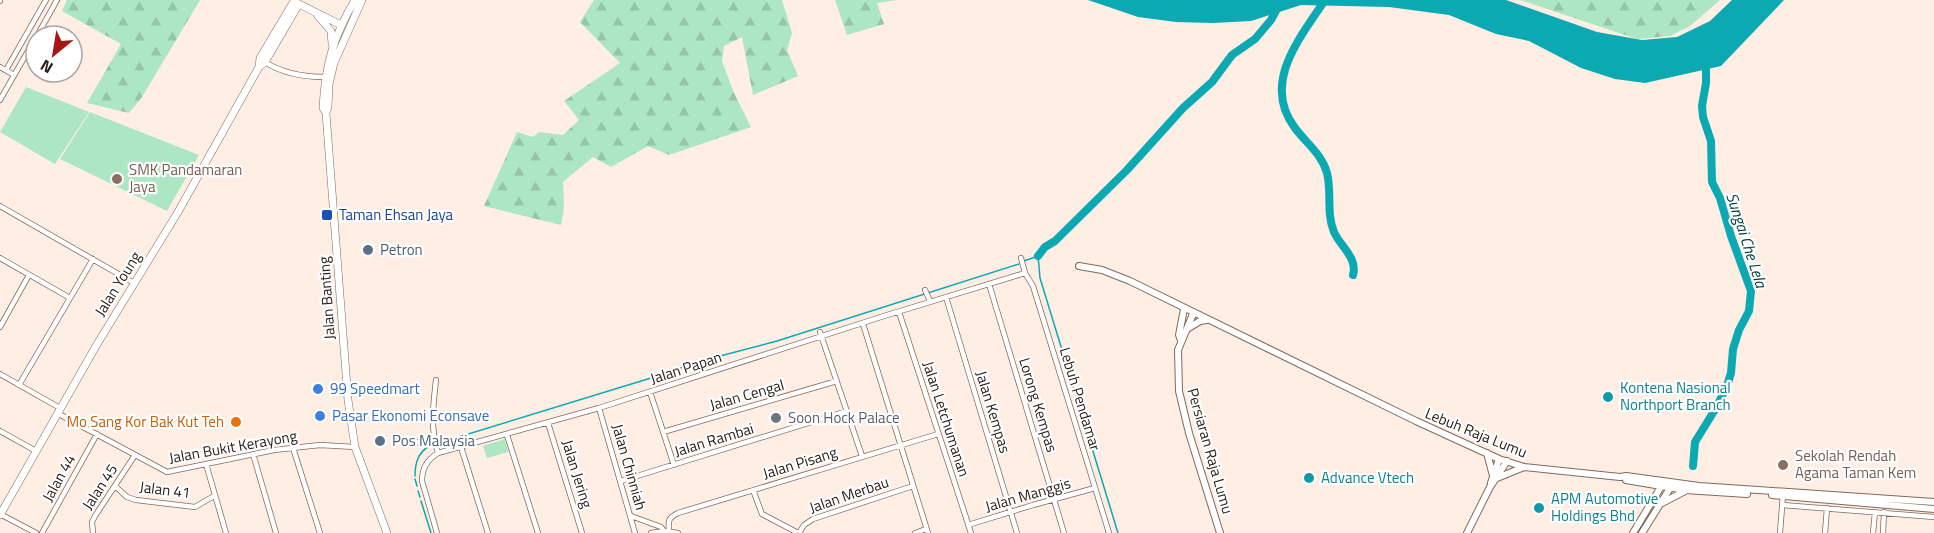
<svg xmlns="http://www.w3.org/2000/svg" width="1934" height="533" font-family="'Titillium Web',sans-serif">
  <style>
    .grass { fill: #ace6c3 }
    .forest { fill: url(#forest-firs) }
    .water { fill: #0ca9b3 }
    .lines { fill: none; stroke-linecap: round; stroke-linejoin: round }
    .stream { stroke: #0ca9b3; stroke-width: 1.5 }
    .river { stroke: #0ca9b3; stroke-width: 8 }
    .minor-casing { stroke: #816a5b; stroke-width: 6 }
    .tertiary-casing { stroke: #816a5b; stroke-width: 8 }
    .secondary-casing { stroke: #816a5b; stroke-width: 8 }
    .minor { stroke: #fff; stroke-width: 4.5 }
    .tertiary { stroke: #fff; stroke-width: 6 }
    .secondary { stroke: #fff; stroke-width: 7 }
    .education-dot { fill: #8d6e63; stroke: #fff; stroke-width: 2 }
    .transit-dot { fill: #1a4fb4; stroke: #fff; stroke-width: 2 }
    .service-dot { fill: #5c6f8a; stroke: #fff; stroke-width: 2 }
    .shop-dot { fill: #3f7fe0; stroke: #fff; stroke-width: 2 }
    .culture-dot { fill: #0f9aa8; stroke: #fff; stroke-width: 2 }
    .worship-dot { fill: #6b7280; stroke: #fff; stroke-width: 2 }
    .food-dot { fill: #e8710a; stroke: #fff; stroke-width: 2 }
    .labels { text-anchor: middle; stroke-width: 4.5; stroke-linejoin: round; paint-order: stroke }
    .education-label { font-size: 15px; fill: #785e54; stroke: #fff; text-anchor: start }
    .transit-label { font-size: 15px; fill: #164399; stroke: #fff; text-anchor: start }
    .service-label { font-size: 15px; fill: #4e5e75; stroke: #fff; text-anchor: start }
    .street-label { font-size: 15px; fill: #2a201a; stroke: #fff }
    .culture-label { font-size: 15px; fill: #0d838f; stroke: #fff; text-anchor: start }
    .shop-label { font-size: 15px; fill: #366cbe; stroke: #fff; text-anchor: start }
    .worship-label { font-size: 15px; fill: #5b616d; stroke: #fff; text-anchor: start }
    .food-label { font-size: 15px; fill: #c56008; stroke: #fff; text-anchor: end }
    .water-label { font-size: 16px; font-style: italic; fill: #024145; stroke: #fff }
  </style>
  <defs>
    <pattern id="forest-firs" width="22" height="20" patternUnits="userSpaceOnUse" patternTransform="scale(1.5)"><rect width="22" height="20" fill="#ace6c3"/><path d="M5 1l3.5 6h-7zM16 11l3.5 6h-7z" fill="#94c5a7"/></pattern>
  </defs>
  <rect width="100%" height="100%" fill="#feeee4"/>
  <path class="grass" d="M26,87l63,25 -34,52 -55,-32z
    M90,112l109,43 -32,56 -107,-52z
    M505,439l3,13 -21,6 -4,-12z"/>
  <path class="forest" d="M67,0h133l-58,97 -13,16 -42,-10 34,-59 -59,-33z
    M594,0h188l10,33 -5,17 11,26 -45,19 -11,-58 -18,9 -2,15 12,32 17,34 -82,28 -21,-9 -37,21 -18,-10 -30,25 1,25 -3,18 -77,-19 33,-74 16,5 6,-5 24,3 16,-15 -15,-19 56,-38 -40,-41z
    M835,0h62l-20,3 7,21 -37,11z
    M1520,0h200l-30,26 -20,10 -33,3z"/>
  <path class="water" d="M1088,0h418l91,32 45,8 35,-3 33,-16 22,-21h52l-63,66 -76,17 -30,-4 -34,-11 -52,-27 -33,-7 -47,-19 -60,-8 -88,-2 -50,16 -38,2 -37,-1 -38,-5z"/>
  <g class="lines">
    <path class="stream" d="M1024,261l14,-5 2,22 78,255
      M415,476c0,-13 3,-23 14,-30l222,-68 50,-17 76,-20 242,-77
      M415,479l2,7
      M418,491l2,6
      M421,501l10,32"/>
    <path class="river" d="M1325,0c-25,38 -64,83 -30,128 11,15 27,26 32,45 5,19 -1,40 7,59 6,14 24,26 19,43
      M1038,256l7,-9 10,-6 72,-71 56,-62 29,-26 20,-27 23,-16 16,-19 8,-15
      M1693,466l2,-24 21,-34 11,-22 4,-13 2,-24 6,-19 10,-19 2,-20 -20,-55 -11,-38 -8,-16 -1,-41 -8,-24 -1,-11 4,-23v-23"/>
    <defs>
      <path id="minor" d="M0,1v-1
        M37,36l20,-36
        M265,62c17,11 40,15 60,15
        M0,67l14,8
        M6,70l40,-70
        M0,100l36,-63
        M0,206l134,77
        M0,258l70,40
        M1021,258l4,15 8,13 76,247
        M989,284l75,249
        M925,290l5,11
        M946,297l71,236
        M899,312l72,221
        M863,324l65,209
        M0,327l29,-52
        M820,332l42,124
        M0,374l60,34
        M436,380c-3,27 -6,47 2,73
        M19,385l74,-126
        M650,392l24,73
        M599,408l36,125
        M57,413l110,59 107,-22 46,-5 35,2
        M548,423l34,110
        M0,431l36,20
        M663,432l174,-51
        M507,435l31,98
        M403,441l7,4 22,-8
        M461,447l27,86
        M293,448l27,85
        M253,454l23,79
        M206,464l20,69
        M621,481l226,-70
        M115,486l12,11 9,3 59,7 19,-11
        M753,490l9,24 36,19
        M1782,505l152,12
        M0,514l36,19
        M631,516l30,11 3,4
        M968,525l65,-20 62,-17
        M669,531c-1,-10 -1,-13 9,-18l260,-79
        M42,533l55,-99
        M93,533l-1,-11 3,-6 40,-61
        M437,533l-15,-52c0,-13 5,-21 16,-28l161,-45 285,-92 141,-43
        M651,533l13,-2 14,2
        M799,533l5,-8 9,-6 100,-33
        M915,533l11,-4
        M1780,533l3,-39
        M1825,533l2,-25
        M1873,533l2,-21
        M1883,533l1,-21"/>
      <path id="tertiary" d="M1079,266l23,4 28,11 286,140 83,38 25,8 96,10 6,-1 73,10 235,16
        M1193,314l-15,36 1,41 10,42 31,100
        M1187,329l13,-8 7,-1
        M1181,340l-2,-5 5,-26
        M1487,453l6,23
        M1497,478l27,-11
        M1626,480l59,10 62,4
        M1491,483l8,-24
        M1772,495l162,14
        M1662,503l23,-12
        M1467,533l23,-46 17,-26
        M1633,533l29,-48
        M1642,533l30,-48"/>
      <path id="secondary" d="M355,0c-22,37 -30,66 -32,108l3,5 22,287 7,47 32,86
        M297,3l44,22
        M318,16l13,15 1,13
        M259,67l1,-9 34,-57
        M326,113l2,-6 1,-23 5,-21 28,-63
        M0,515l96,-169 82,-134 81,-145 6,-5 34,-58"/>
    </defs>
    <use href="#minor" class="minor-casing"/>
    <use href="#tertiary" class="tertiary-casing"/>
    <use href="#secondary" class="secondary-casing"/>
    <use href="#minor" class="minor"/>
    <use href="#tertiary" class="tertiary"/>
    <use href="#secondary" class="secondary"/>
  </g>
  <g class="education-dot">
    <circle cx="117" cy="179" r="6"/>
    <circle cx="1783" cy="465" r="6"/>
  </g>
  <rect class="transit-dot" x="321" y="209" width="12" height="12" rx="3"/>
  <g class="service-dot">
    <circle cx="368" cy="250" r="6"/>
    <circle cx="380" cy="441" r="6"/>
  </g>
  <g class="shop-dot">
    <circle cx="318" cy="389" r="6"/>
    <circle cx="320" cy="416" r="6"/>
  </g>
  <g class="culture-dot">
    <circle cx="1608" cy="397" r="6"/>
    <circle cx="1309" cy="478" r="6"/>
    <circle cx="1539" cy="508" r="6"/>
  </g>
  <circle class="worship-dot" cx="776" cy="418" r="6"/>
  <circle class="food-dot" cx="236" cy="422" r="6"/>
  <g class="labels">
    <g class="education-label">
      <text x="129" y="175">SMK Pandamaran<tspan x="129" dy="17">Jaya</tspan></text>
      <text x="1795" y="461">Sekolah Rendah<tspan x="1795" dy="17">Agama Taman Kem</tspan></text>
    </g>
    <g class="transit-label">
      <text x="339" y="220">Taman Ehsan Jaya</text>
    </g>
    <g class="service-label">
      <text x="380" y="255">Petron</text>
      <text x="392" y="446">Pos Malaysia</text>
    </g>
    <g class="street-label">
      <text transform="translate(118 284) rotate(-58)" y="5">Jalan Young</text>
      <text transform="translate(327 298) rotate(-94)" y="5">Jalan Banting</text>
      <text transform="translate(686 368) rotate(-18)" y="5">Jalan Papan</text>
      <text transform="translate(747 395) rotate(-16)" y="5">Jalan Cengal</text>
      <text transform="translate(1080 399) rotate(73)" y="5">Lebuh Pendamar</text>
      <text transform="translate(1038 405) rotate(73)" y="5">Lorong Kempas</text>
      <text transform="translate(993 412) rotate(73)" y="5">Jalan Kempas</text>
      <text transform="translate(946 419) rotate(72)" y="5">Jalan Letchumanan</text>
      <text transform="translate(1476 433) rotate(22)" y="5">Lebuh Raja Lumu</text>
      <text transform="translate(714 440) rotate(-17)" y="5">Jalan Rambai</text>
      <text transform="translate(233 447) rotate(-10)" y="5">Jalan Bukit Kerayong</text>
      <text transform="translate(1210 451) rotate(74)" y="5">Persiaran Raja Lumu</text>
      <text transform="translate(800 463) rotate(-17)" y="5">Jalan Pisang</text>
      <text transform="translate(629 467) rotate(74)" y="5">Jalan Chinniah</text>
      <text transform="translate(577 474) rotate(73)" y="5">Jalan Jering</text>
      <text transform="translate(59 478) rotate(-61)" y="5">Jalan 44</text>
      <text transform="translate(100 487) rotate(-57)" y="5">Jalan 45</text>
      <text transform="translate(165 490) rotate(7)" y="5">Jalan 41</text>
      <text transform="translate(849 495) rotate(-19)" y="5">Jalan Merbau</text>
      <text transform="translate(1028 495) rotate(-16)" y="5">Jalan Manggis</text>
    </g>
    <g class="culture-label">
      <text x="1620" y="393">Kontena Nasional<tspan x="1620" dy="17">Northport Branch</tspan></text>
      <text x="1321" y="483">Advance Vtech</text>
      <text x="1551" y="504">APM Automotive<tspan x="1551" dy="17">Holdings Bhd</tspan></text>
    </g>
    <g class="shop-label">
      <text x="330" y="394">99 Speedmart</text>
      <text x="332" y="421">Pasar Ekonomi Econsave</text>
    </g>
    <g class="worship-label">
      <text x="788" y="423">Soon Hock Palace</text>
    </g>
    <g class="food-label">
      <text x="224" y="427">Mo Sang Kor Bak Kut Teh</text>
    </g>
    <g class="water-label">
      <text transform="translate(1747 240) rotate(72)" y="6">Sungai Che Lela</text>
    </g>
  </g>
  <g transform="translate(54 54) rotate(210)"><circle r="28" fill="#ffffff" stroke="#aaa6a3" stroke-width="1.5"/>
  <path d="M0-4.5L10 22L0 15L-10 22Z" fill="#a91514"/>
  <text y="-9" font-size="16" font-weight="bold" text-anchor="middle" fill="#2a201a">N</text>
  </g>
</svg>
